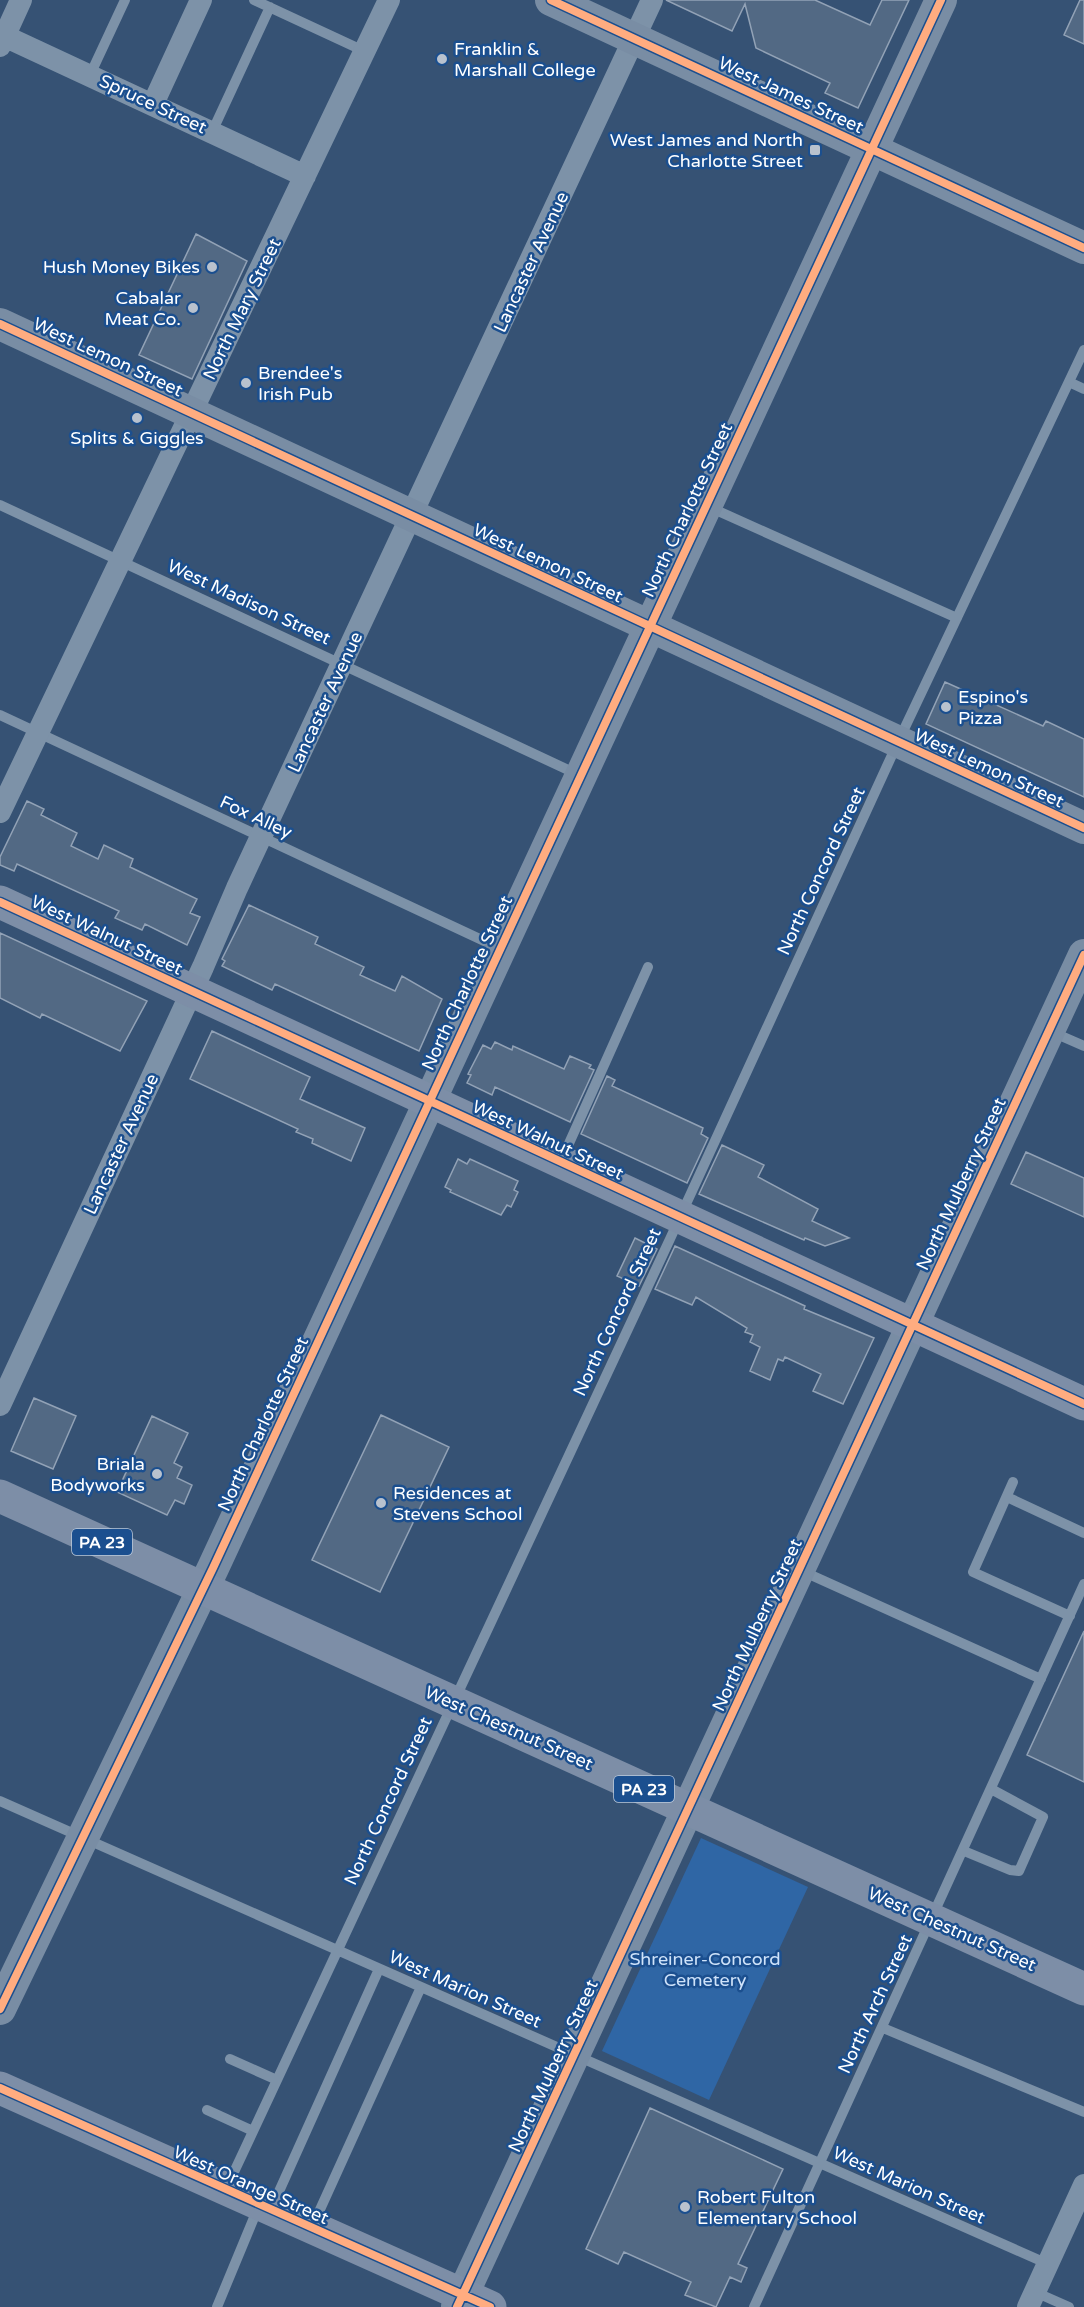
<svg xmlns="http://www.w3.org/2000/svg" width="1084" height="2307" font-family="'Varela Round',sans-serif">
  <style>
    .green { fill: #2f66a5 }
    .building { fill: #526984; stroke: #92a2b6; stroke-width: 1.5 }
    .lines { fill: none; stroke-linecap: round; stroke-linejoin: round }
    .lane { stroke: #7d92a8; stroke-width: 10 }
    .street { stroke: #7d92a8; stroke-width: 22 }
    .secondary { stroke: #798da4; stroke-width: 32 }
    .primary { stroke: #7d8ea7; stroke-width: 33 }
    .cycleway-casing { stroke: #1b4f8f; stroke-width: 11 }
    .cycleway { stroke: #ffac80; stroke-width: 8 }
    .poi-dot { fill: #b9c2ce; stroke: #1b4f8f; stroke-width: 2 }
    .labels { text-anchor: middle; stroke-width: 5; stroke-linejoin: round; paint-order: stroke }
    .shield { fill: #1b4f8f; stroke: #bbcadd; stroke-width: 1.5 }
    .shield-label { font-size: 16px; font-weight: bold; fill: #fff }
    .poi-label { font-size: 18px; fill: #fff; stroke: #1b4f8f; text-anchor: start }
    .street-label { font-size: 18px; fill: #fff; stroke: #1b4f8f }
    .park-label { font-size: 18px; fill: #cfe3fa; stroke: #1b4f8f }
  </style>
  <rect width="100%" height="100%" fill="#365274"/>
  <path class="green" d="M701,1838l107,49 -99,213 -107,-49z"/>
  <path class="building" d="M666,0h149l55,25 12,-25h27l-51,108 -33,-15 5,-10 -74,-35 -11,-44 -13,27z
    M1080,0h4v44l-20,-9z
    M196,234l51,27 -55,118 -53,-24z
    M945,682l98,44 3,-5 38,18v58l-158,-73z
    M27,801l17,8 -3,6 36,18 -6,13 27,13 6,-14 29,14 -3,8 67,32 -7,14 10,4 -13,28 -42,-21 -3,6 -27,-12 4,-7 -102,-47 -3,7 -14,-6v-8z
    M249,905l69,32 -3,7 49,23 -4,8 35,16 7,-15 40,23 -23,52 -144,-67 -3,6 -50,-24 3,-5 -3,-2z
    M0,933l147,68 -27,50 -78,-37 -2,4 -40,-20z
    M212,1031l98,46 -10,22 65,29 -14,33 -39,-18 1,-4 -17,-7 2,-3 -108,-50z
    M495,1042l17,8 1,-4 51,23 6,-13 21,9 -2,3 5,2 -24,52 -75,-35 -3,8 -25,-12 4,-8 -3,-1 15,-29 8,4z
    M607,1076l8,4 -3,6 91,42 -2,6 7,4 -21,45 -106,-49z
    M722,1145l42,20 -6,12 60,32 -6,12 37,17 -24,8 -20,-8 -1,2 -105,-46z
    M1026,1152l58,26v39l-73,-33z
    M458,1159l9,5 3,-5 48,22 -4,9 4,2 -7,15 -4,-2 -6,10 -51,-23 1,-2 -6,-3z
    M635,1238l22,11 -18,37 -22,-10z
    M675,1246l130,60 -1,3 70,29 -31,66 -30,-13 8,-17 -36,-17 -2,4 -5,-2 -8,21 -20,-9 10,-24 -10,-5 3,-7 -8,-3 2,-4 -51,-31 -4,8 -37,-16z
    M34,1398l42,18 -23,53 -42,-18z
    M381,1415l68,32 -69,145 -68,-32z
    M152,1416l36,17 -14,30 8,4 -5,11 15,7 -8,19 -9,-4 -8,15 -50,-23z
    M1084,1631v151l-57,-27z
    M650,2108l133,61 -45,95 9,4 -6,14 -11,-5 -14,30 -31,-12 6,-13 -67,-30 -6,12 -32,-15z"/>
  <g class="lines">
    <path class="lane" d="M254,0l110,51
      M90,75l35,-75
      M212,132l58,-125
      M1069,382l15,7
      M0,505l579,270
      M709,507l248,111
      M0,715l497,232
      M1052,1032l32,14
      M562,1159l86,-192
      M1013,1482l-40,90 97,44
      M1007,1497l77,36
      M802,1571l239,108
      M0,1801l1048,463
      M964,1851l46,19 9,1 24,-54 -52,-28
      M883,2028l201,84
      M230,2059l47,21
      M207,2110l46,21
      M227,2187l443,-948 228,-497 186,-392
      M272,2207l107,-238
      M313,2225l108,-238
      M1035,2292l34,15
      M217,2307l41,-99
      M754,2307l330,-723"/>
    <path class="street" d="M0,34l305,142
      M0,46l21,-46
      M153,104l48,-104
      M0,812l389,-812
      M0,1405l203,-438 34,-79 415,-888
      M1028,2307l56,-122"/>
    <path class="secondary" d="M551,0l533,248
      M0,324l1084,504
      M0,2009l213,-441 728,-1568
      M457,2307l627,-1352"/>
    <path class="primary" d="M0,902l1084,502
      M0,1496l1084,493
      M0,2088l490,219"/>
    <defs>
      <path id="cycleway" d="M551,0l533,248
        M0,324l1084,504
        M0,902l1084,502
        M0,2009l213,-441 728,-1568
        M0,2088l490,219
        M457,2307l627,-1352"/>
    </defs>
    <use href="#cycleway" class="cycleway-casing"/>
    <use href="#cycleway" class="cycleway"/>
  </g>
  <g class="poi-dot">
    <circle cx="442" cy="59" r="6"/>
    <rect x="809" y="144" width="12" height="12" rx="3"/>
    <circle cx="212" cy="267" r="6"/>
    <circle cx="193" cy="308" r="6"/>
    <circle cx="246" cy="383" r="6"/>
    <circle cx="137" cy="418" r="6"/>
    <circle cx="946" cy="707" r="6"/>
    <circle cx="157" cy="1474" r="6"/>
    <circle cx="381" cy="1503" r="6"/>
    <circle cx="685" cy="2207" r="6"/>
  </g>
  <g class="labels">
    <g class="shield">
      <rect x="72" y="1529" width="60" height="26" rx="4.5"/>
      <rect x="614" y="1776" width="60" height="26" rx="4.5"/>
    </g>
    <g class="shield-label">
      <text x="102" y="1548">PA 23</text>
      <text x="644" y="1795">PA 23</text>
    </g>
    <g class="poi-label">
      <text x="454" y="55">Franklin &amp;<tspan x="454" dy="21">Marshall College</tspan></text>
      <text x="803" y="146" text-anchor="end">West James and North<tspan x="803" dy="21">Charlotte Street</tspan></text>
      <text x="200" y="273" text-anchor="end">Hush Money Bikes</text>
      <text x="181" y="304" text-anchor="end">Cabalar<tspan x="181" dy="21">Meat Co.</tspan></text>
      <text x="258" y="379">Brendee's<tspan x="258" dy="21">Irish Pub</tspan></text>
      <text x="137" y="444" text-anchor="middle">Splits &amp; Giggles</text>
      <text x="958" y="703">Espino's<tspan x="958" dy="21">Pizza</tspan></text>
      <text x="145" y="1470" text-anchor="end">Briala<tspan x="145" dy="21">Bodyworks</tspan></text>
      <text x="393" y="1499">Residences at<tspan x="393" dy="21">Stevens School</tspan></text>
      <text x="697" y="2203">Robert Fulton<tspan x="697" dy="21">Elementary School</tspan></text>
    </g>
    <g class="street-label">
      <text transform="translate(791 95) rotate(25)" y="6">West James Street</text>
      <text transform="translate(153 104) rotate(25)" y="6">Spruce Street</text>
      <text transform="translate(531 262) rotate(-65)" y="6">Lancaster Avenue</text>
      <text transform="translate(242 309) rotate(-64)" y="6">North Mary Street</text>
      <text transform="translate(108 357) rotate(25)" y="6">West Lemon Street</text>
      <text transform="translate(687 510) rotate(-65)" y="6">North Charlotte Street</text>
      <text transform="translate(548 563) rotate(25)" y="6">West Lemon Street</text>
      <text transform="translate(249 602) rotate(25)" y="6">West Madison Street</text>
      <text transform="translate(325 702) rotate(-65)" y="6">Lancaster Avenue</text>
      <text transform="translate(989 768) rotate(25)" y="6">West Lemon Street</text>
      <text transform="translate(256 817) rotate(25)" y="6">Fox Alley</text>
      <text transform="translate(821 871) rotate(-65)" y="6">North Concord Street</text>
      <text transform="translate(107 935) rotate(25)" y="6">West Walnut Street</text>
      <text transform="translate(467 983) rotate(-65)" y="6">North Charlotte Street</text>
      <text transform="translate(548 1140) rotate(25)" y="6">West Walnut Street</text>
      <text transform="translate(121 1144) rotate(-65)" y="6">Lancaster Avenue</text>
      <text transform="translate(961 1184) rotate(-65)" y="6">North Mulberry Street</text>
      <text transform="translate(617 1312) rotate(-65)" y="6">North Concord Street</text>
      <text transform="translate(263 1424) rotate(-65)" y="6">North Charlotte Street</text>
      <text transform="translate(757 1625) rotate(-65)" y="6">North Mulberry Street</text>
      <text transform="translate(509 1728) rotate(24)" y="6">West Chestnut Street</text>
      <text transform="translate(388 1801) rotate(-65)" y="6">North Concord Street</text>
      <text transform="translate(952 1929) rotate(24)" y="6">West Chestnut Street</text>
      <text transform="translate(465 1989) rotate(24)" y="6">West Marion Street</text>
      <text transform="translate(875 2004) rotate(-65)" y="6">North Arch Street</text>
      <text transform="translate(553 2066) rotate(-65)" y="6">North Mulberry Street</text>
      <text transform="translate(251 2185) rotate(24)" y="6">West Orange Street</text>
      <text transform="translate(909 2185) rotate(24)" y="6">West Marion Street</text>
    </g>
    <g class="park-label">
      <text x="705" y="1965">Shreiner-Concord<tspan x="705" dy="21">Cemetery</tspan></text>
    </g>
  </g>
</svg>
